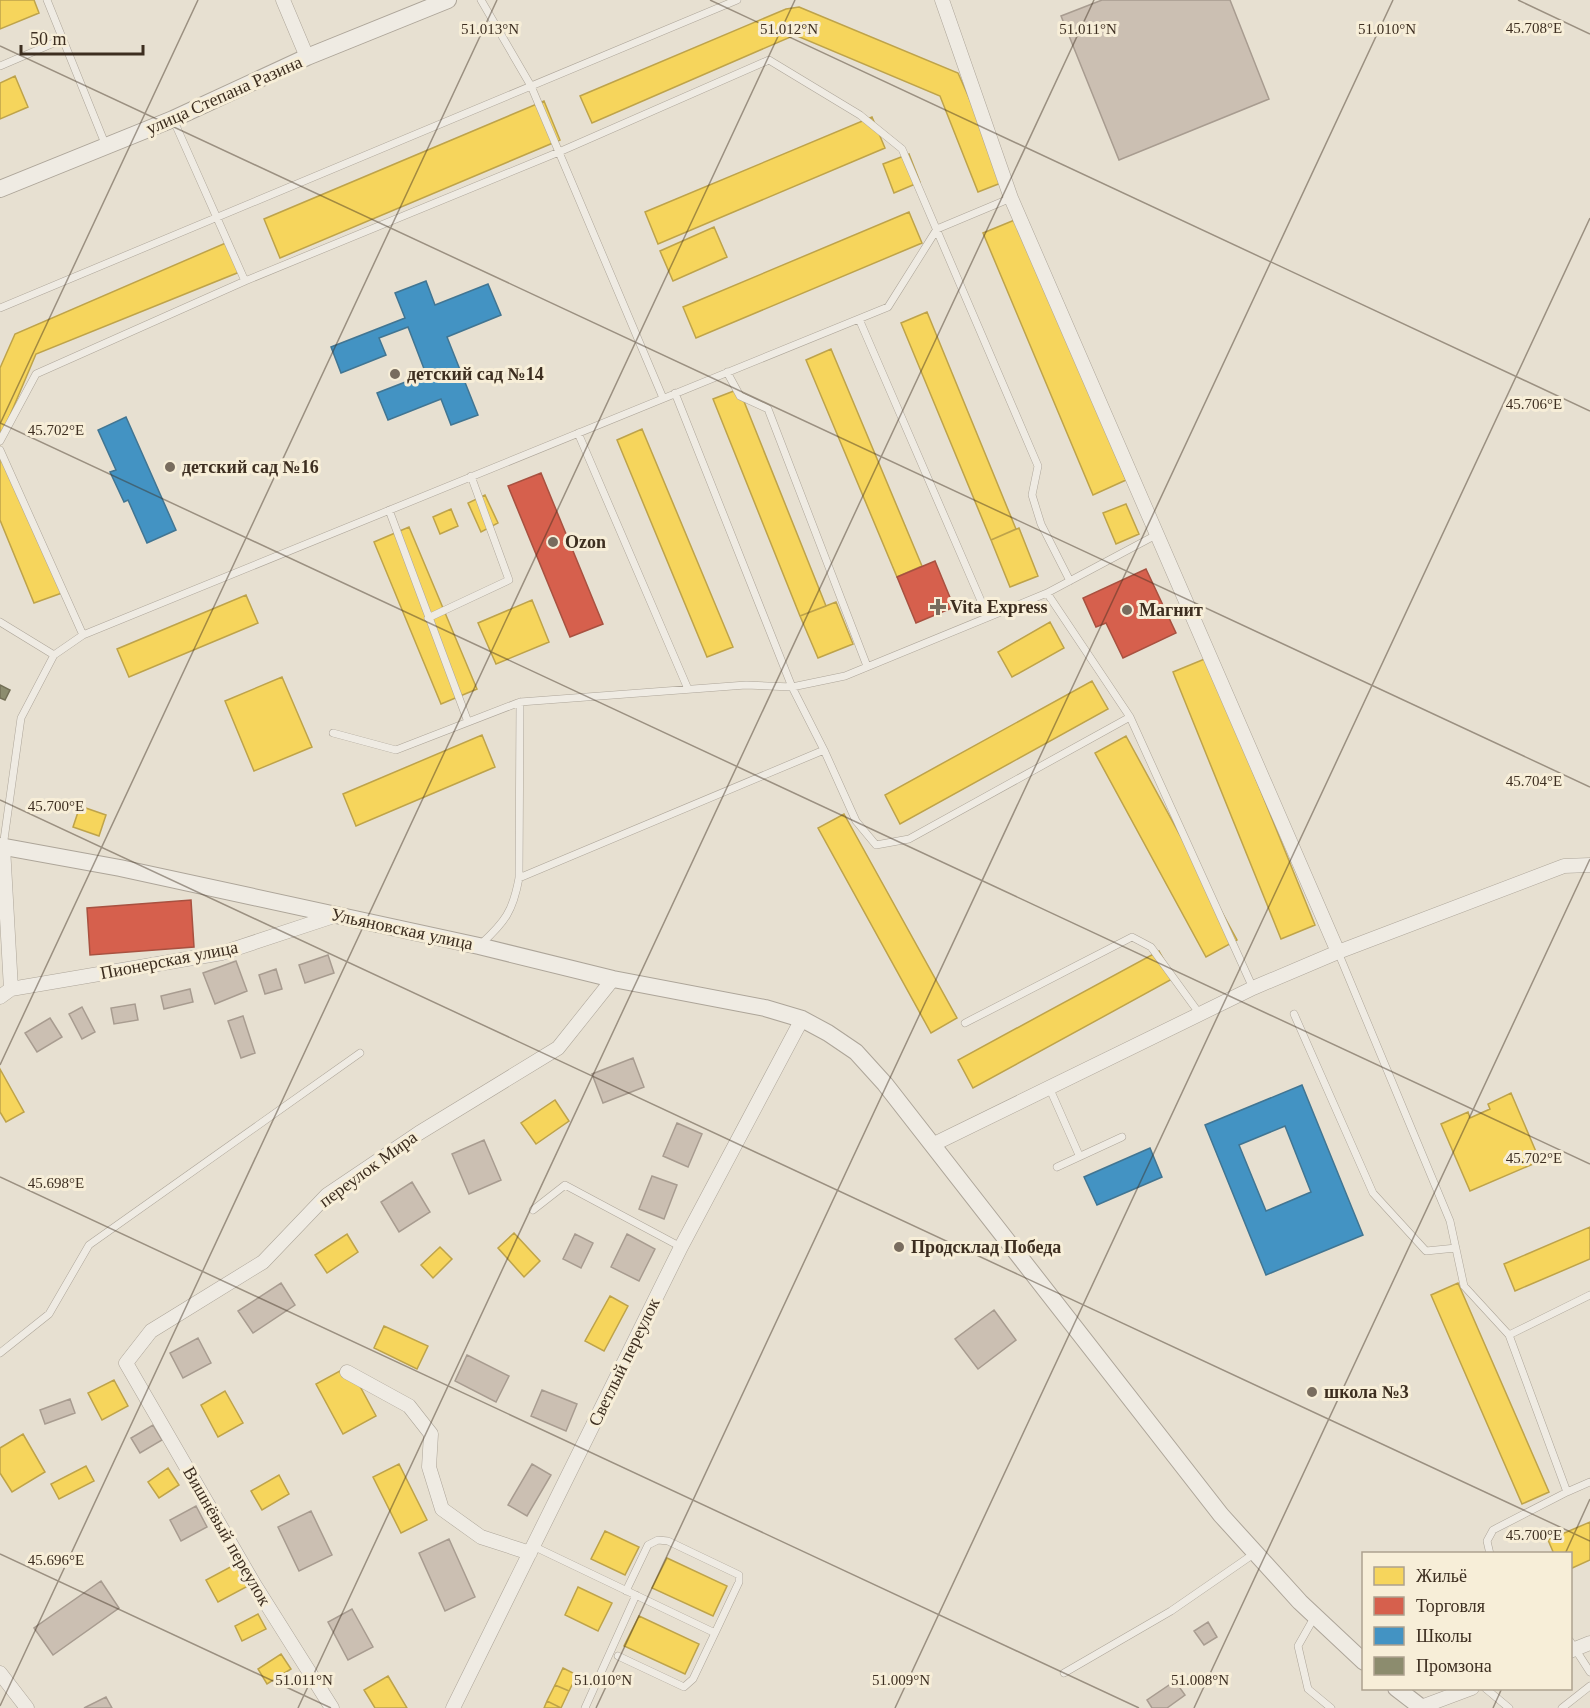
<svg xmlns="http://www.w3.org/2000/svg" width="1590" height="1708" font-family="Georgia,serif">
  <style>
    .homes { fill: #f6d55c; stroke: #bea34a; stroke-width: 1.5 }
    .shops { fill: #d6604d; stroke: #a85140; stroke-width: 1.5 }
    .schools { fill: #4393c3; stroke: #417592; stroke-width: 1.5; fill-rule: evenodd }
    .industry { fill: #8c8c6e; stroke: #747057; stroke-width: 1.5 }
    .building { fill: #cbbfb2; stroke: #a89c90; stroke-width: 1.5 }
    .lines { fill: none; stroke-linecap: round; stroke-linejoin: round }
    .service-casing { stroke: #ada599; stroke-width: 8 }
    .minor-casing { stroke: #ada599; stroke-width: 15 }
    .tertiary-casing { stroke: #ada599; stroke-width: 18 }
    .service { stroke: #efebe3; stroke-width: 7 }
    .minor { stroke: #efebe3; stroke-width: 14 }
    .tertiary { stroke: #efebe3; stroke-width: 16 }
    .ticks { fill: none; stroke: #3d2e20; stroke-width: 1.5; stroke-opacity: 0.45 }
    .poi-dot { fill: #786c5e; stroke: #f7eed8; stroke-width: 2 }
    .labels { text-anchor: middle; stroke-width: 6; stroke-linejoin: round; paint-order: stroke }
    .street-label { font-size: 18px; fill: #3d2e20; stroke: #f7eed8 }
    .poi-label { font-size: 18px; font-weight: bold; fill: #3d2e20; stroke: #f7eed8; text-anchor: start }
    .ticks-label { font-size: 15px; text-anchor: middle; fill: #3d2e20; stroke: #f7eed8; stroke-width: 6; stroke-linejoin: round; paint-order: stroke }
  </style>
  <rect width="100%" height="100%" fill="#e7e0d1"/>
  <path class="homes" d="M0,0h34l5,13 -39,16z
    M799,7l159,66 48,108 -28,11 -38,-96 -145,-61 -203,88 -12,-27 206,-87z
    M15,76l13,31 -28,12v-36z
    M544,101l16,39 -280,118 -16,-39z
    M872,117l13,31 -227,96 -13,-32z
    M909,154l11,28 -26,11 -11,-29z
    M909,212l13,31 -226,95 -13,-31z
    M1017,219l109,261 -33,15 -110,-262z
    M714,227l13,30 -54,24 -13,-30z
    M228,242l14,29 -206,83 -36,85v-71l15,-34z
    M927,312l89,217 -25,11 -90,-217z
    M831,349l91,217 -25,11 -91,-217z
    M739,389l87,217 -26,10 -87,-217z
    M642,429l91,218 -26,10 -90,-217z
    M0,446l62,147 -28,10 -34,-83z
    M485,495l13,28 -17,9 -13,-29z
    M1126,504l13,30 -23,10 -13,-31z
    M451,509l7,17 -18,8 -7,-17z
    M409,527l68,162 -36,15 -67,-162z
    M1019,528l19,48 -28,11 -19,-47z
    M246,595l12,28 -129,54 -12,-28z
    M532,600l17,42 -53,22 -18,-41z
    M836,602l17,42 -35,14 -18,-42z
    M1050,622l14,26 -52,29 -14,-25z
    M1207,658l108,267 -34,14 -108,-267z
    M282,677l30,70 -58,24 -29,-70z
    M1092,681l16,28 -208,115 -15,-29z
    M482,735l13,32 -139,59 -13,-32z
    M1126,736l111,204 -31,17 -111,-204z
    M80,806l26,9 -7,21 -26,-9z
    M844,814l113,204 -26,15 -113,-205z
    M1159,951l15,27 -201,110 -15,-28z
    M0,1069l24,43 -18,10 -6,-10z
    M1511,1093l29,68 -70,30 -29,-67 27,-12 2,6 20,-9 -2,-5z
    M555,1100l14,21 -33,23 -15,-21z
    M1590,1227v32l-75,32 -11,-27z
    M514,1233l26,28 -16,16 -26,-29z
    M347,1234l11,18 -31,21 -12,-18z
    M440,1247l12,12 -19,19 -12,-13z
    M1458,1283l91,209 -27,12 -91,-209z
    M610,1296l18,10 -24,45 -19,-10z
    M384,1326l44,20 -11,23 -43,-21z
    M349,1366l27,50 -33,18 -27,-50z
    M114,1380l14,26 -26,14 -14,-27z
    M225,1391l18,32 -25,14 -17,-32z
    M23,1434l22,38 -33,20 -12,-19v-25z
    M399,1464l28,56 -26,13 -28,-56z
    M86,1466l8,15 -35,18 -8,-15z
    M168,1468l11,17 -20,13 -11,-16z
    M279,1475l10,19 -27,16 -11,-19z
    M1590,1522v38l-20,9v-15h-16l-6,-14z
    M605,1531l34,16 -14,28 -34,-16z
    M667,1558l60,28 -14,30 -61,-28z
    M236,1564l12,22 -30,16 -12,-22z
    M578,1587l34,16 -14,28 -33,-16z
    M258,1614l8,15 -24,12 -7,-15z
    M639,1616l60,28 -14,30 -61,-28z
    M281,1654l10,15 -24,15 -9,-15z
    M563,1668l14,7 -8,16 -14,-6z
    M388,1676l19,32h-32l-11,-18z
    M555,1685l14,6 -8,17 -14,-7z
    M547,1701l14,7h-17z"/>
  <path class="shops" d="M541,473l62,151 -33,13 -62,-151z
    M935,561l19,46 -38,16 -19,-46z
    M1146,569l30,64 -53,25 -17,-35 -10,4 -13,-29z
    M191,900l3,47 -104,8 -3,-47z"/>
  <path class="schools" d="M426,281l9,24 53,-21 13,31 -54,22 31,78 -27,10 -10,-26 -53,21 -11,-27 49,-19 -18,-47 -29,11 7,17 -45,18 -10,-26 74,-29 -10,-25z
    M126,417l50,113 -29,13 -19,-43 -4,2 -14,-30 6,-2 -18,-40z
    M1302,1085l61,150 -97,40 -61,-150zM1285,1126l26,66 -45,19 -27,-66z
    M1150,1148l12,29 -65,28 -13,-28z"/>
  <path class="industry" d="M0,685l10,5 -5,10 -5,-2z"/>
  <path class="building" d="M1102,0h128l39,99 -150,61 -58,-144z
    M328,955l6,18 -29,10 -6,-18z
    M236,961l11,30 -32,13 -12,-31z
    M276,969l6,20 -17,5 -6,-19z
    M190,989l3,13 -29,7 -3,-13z
    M135,1004l3,16 -24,4 -3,-16z
    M82,1007l13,25 -13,7 -13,-25z
    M243,1016l12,37 -14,5 -13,-37z
    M50,1018l12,19 -25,15 -12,-19z
    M633,1058l11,29 -41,16 -11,-29z
    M677,1123l25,11 -14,33 -25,-11z
    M484,1140l17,40 -32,14 -17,-40z
    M652,1176l25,9 -13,34 -25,-10z
    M412,1182l18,30 -31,20 -18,-30z
    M575,1234l18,9 -12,25 -18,-9z
    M627,1234l28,15 -16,32 -28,-14z
    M281,1283l14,22 -42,28 -15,-22z
    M994,1310l22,30 -38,29 -23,-30z
    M198,1338l13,25 -28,15 -13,-25z
    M467,1355l42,21 -13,26 -41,-21z
    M542,1390l35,14 -11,27 -35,-15z
    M70,1399l5,14 -30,11 -5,-14z
    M153,1425l9,15 -22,13 -9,-15z
    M532,1464l19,11 -24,41 -19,-11z
    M196,1506l11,21 -26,14 -11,-21z
    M311,1511l21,44 -33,16 -21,-44z
    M449,1539l26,58 -30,14 -26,-58z
    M101,1581l18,27 -66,47 -19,-27z
    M352,1609l21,38 -25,13 -20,-38z
    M1208,1622l9,15 -13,8 -10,-14z
    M1175,1681l10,14 -18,13h-15l-5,-8z
    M106,1697l6,11h-28z"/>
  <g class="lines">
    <defs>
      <path id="service" d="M47,0l59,146
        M481,0l50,86 132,312
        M0,66l63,-27
        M173,119l72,162
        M0,308l737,-308
        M859,319l129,298
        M727,372l13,24 28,13 99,257
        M578,433l110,256
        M0,441l36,-67 209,-93 314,-129 210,-92 91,55 42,34 136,317 -6,29 9,29 29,57
        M0,450l83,185
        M389,510l79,212
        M1047,593l83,124 123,271
        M428,618l81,-38 -38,-104
        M0,622l54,33
        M333,733l63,17 124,-48
        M824,750l32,71 20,24 33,-6 221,-122
        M3,847l18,-129 33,-63 29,-20 805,-328 49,-78 74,-31
        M519,878l305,-128 -32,-63 -117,-294
        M481,944c24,-22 32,-33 38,-66l1,-176 226,-17 46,2 53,-11 202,-83 109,-58
        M1338,952l112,269 14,65 45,49
        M1294,1014l79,179 53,58 30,-3
        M965,1023l167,-86 19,10 48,66
        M1049,1087l30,68
        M1057,1167l65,-30
        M533,1210l32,-25 116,62
        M0,1353l49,-39 40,-69 271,-192
        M1567,1492l23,-10
        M533,1546l182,87 -22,46 -9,8 -66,-31
        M1490,1554l-3,-13 6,-11 74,-38 -58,-157 81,-40
        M626,1591l22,-46 10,-5 10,1 67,32 4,2v7l-24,51
        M1315,1616l-17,30 10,43 23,19
        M1570,1641l20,31
        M1064,1673l107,-62 84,-58
        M1485,1688l24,20
        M585,1708l51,-113
        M1562,1708l28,-22"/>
      <path id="minor" d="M283,0l24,57
        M942,0l69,198 327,754
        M3,847l8,142
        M0,997l11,-8 211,-36 115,-38
        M932,1145l321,-157 85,-36 226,-86 26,-1
        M347,1372l62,34 22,28 -2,33 13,42 39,28 49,16
        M1570,1651l20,-8
        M0,1673l27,35
        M1421,1707l51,-19
        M332,1708l-78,-124 -128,-221 25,-32 112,-69 64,-67 92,-62 139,-85 55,-69
        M453,1708l228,-461 121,-228"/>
      <path id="tertiary" d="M0,189l173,-70 134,-62 141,-57
        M0,846l120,22 359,78 134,33 152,29 37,11 26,14 28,19 29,32 336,431 79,87 64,60
        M1396,1688l26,20"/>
    </defs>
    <use href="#service" class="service-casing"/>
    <use href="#minor" class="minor-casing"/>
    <use href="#tertiary" class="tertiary-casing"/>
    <use href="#service" class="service"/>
    <use href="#minor" class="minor"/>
    <use href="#tertiary" class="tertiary"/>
  </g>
  <path class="ticks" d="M710,0l880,411M1518,0l72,34M0,46l1590,741M0,423l1590,741M0,424l198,-424M0,800l1590,741M0,1065l497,-1065M0,1177l1139,531M0,1554l331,154M1565,1554l25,-55M0,1706l795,-1706M298,1708l796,-1708M596,1708l797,-1708M895,1708l695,-1490M1194,1708l396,-849M1493,1708l9,-20"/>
  <g class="poi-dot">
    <circle cx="395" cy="374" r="6"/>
    <circle cx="170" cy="467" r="6"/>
    <circle cx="553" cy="542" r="6"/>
    <path d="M935 598h6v6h6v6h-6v6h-6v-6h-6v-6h6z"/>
    <circle cx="1127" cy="610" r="6"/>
    <circle cx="899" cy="1247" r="6"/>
    <circle cx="1312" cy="1392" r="6"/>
  </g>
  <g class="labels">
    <g class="street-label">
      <text transform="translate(224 95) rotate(-24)" y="6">улица Степана Разина</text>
      <text transform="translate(402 929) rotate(12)" y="6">Ульяновская улица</text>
      <text transform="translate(169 960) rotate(-11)" y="6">Пионерская улица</text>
      <text transform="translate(368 1169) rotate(-36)" y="6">переулок Мира</text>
      <text transform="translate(624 1362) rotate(-64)" y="6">Светлый переулок</text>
      <text transform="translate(227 1536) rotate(60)" y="6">Вишнёвый переулок</text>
    </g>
    <g class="poi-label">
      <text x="407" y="380">детский сад №14</text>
      <text x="182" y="473">детский сад №16</text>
      <text x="565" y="548">Ozon</text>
      <text x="950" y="613">Vita Express</text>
      <text x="1139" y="616">Магнит</text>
      <text x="911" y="1253">Продсклад Победа</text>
      <text x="1324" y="1398">школа №3</text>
    </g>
  </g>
  <g class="ticks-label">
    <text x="1534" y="33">45.708°E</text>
    <text x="490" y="34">51.013°N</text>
    <text x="789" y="34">51.012°N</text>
    <text x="1088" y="34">51.011°N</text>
    <text x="1387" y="34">51.010°N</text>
    <text x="1534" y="409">45.706°E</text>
    <text x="56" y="435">45.702°E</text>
    <text x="1534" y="786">45.704°E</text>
    <text x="56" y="811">45.700°E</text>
    <text x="1534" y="1163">45.702°E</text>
    <text x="56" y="1188">45.698°E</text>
    <text x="1534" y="1540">45.700°E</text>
    <text x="56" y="1565">45.696°E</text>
    <text x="304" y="1685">51.011°N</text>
    <text x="603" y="1685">51.010°N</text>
    <text x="901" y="1685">51.009°N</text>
    <text x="1200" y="1685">51.008°N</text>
  </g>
  <rect x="1362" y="1552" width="210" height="138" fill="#f7eed8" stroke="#ada18e" stroke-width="1.5"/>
  <rect x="1374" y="1567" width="30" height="18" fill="#f6d55c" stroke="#ada18e" stroke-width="1.5"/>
  <text x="1416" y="1582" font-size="18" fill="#3d2e20">Жильё</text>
  <rect x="1374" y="1597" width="30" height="18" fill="#d6604d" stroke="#ada18e" stroke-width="1.5"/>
  <text x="1416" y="1612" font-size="18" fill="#3d2e20">Торговля</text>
  <rect x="1374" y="1627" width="30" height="18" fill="#4393c3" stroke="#ada18e" stroke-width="1.5"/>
  <text x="1416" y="1642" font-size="18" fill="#3d2e20">Школы</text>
  <rect x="1374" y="1657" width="30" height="18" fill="#8c8c6e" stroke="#ada18e" stroke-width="1.5"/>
  <text x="1416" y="1672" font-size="18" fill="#3d2e20">Промзона</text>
  <path d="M21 45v9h122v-9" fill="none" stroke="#3d2e20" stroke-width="3"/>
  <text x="30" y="45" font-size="18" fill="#3d2e20" stroke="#f7eed8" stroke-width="4.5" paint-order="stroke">50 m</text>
</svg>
